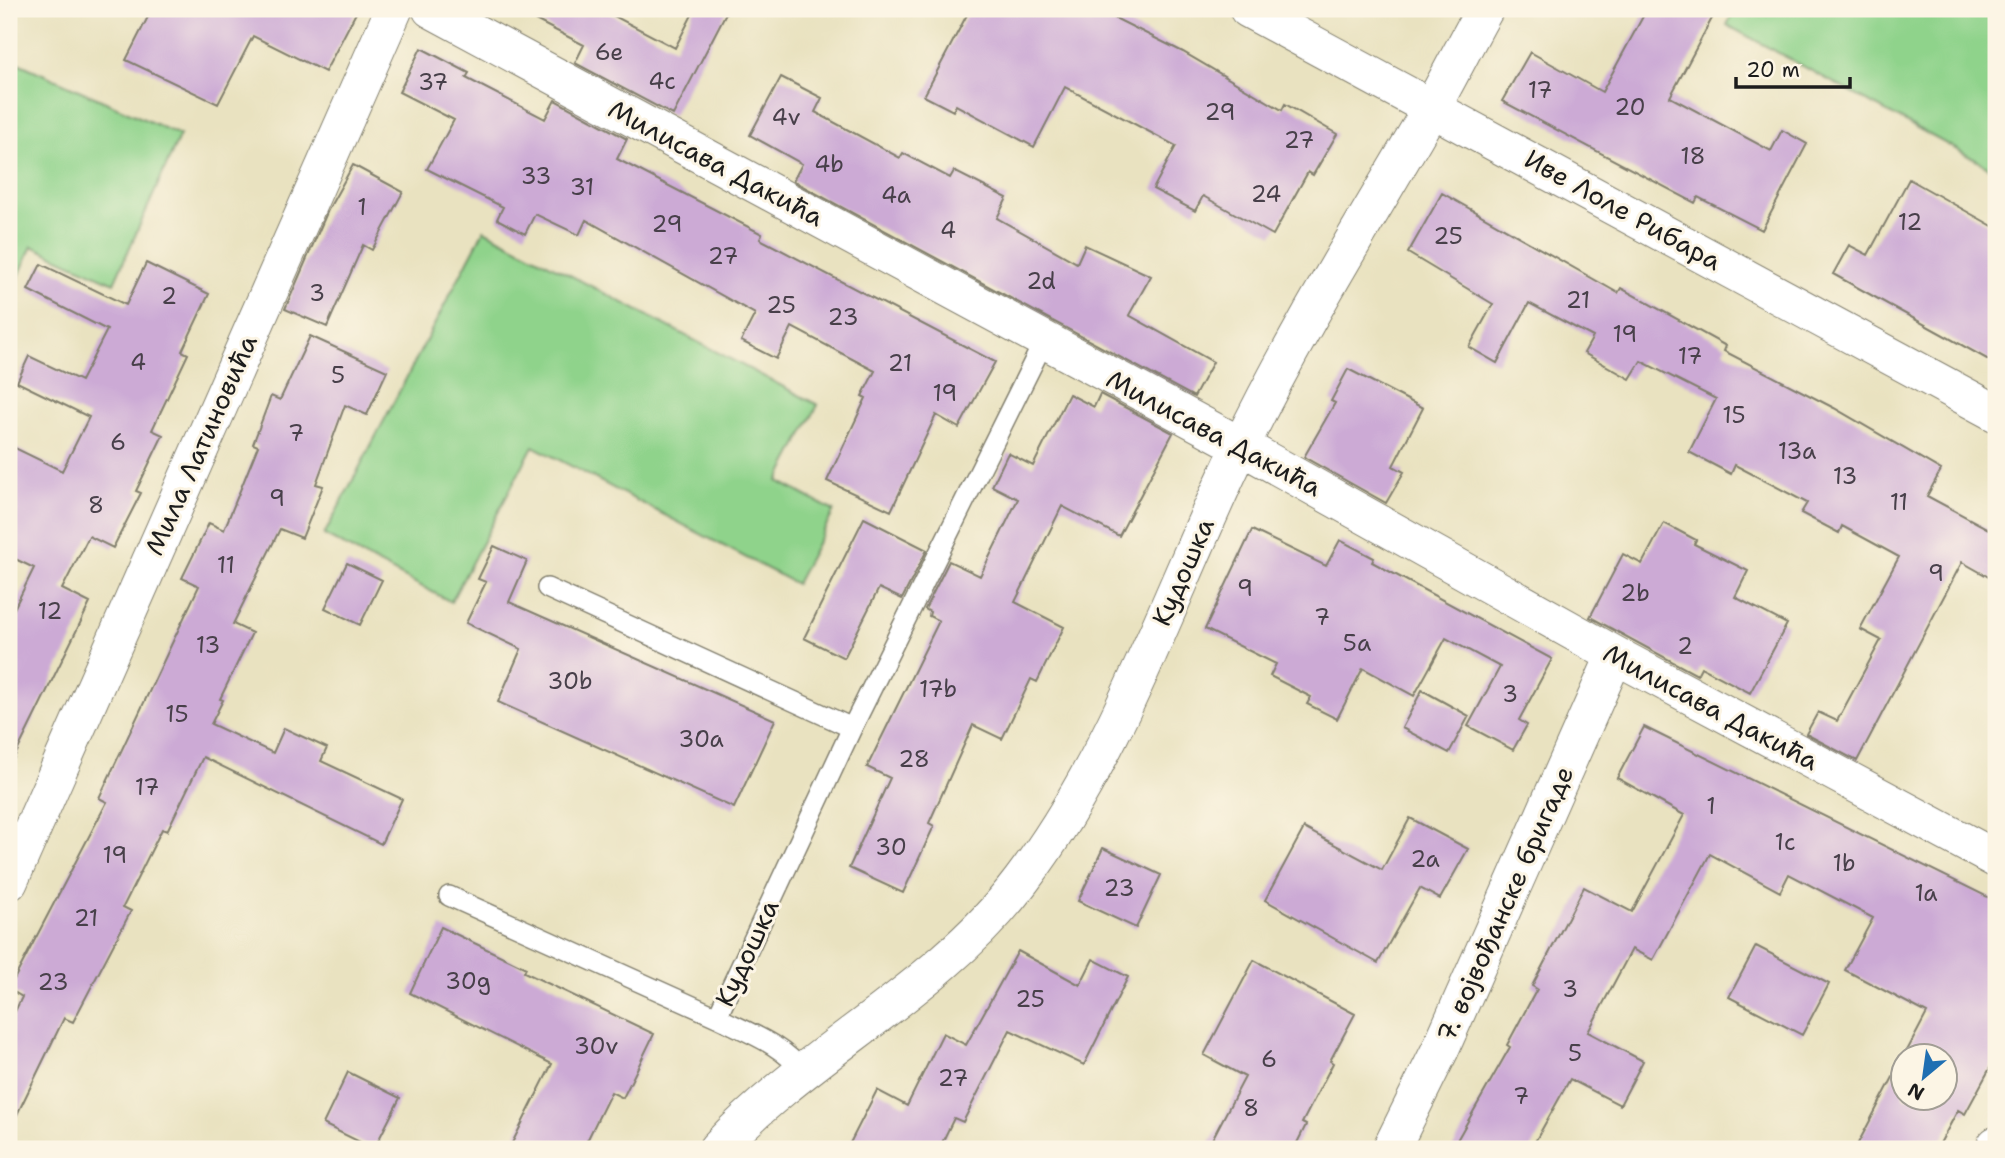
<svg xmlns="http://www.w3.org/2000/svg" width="2005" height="1158" font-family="'Shantell Sans',sans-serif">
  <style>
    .green { fill: #8fd38b; stroke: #567854; stroke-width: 2 }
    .building { fill: #ccaad5; fill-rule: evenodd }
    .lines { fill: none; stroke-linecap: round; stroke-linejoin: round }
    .service-casing { stroke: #827f6e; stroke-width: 22 }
    .minor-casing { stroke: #827f6e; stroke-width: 39 }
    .service { stroke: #fff; stroke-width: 19 }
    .minor { stroke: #fff; stroke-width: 37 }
    .labels { text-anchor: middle; stroke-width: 6; stroke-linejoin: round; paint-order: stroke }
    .number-label { font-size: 23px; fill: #48404a }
    .street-label { font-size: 26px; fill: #1c1c1c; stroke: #fcf5e5 }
  </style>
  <rect width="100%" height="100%" fill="#fcf5e5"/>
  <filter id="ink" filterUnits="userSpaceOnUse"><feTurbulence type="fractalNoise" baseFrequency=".0143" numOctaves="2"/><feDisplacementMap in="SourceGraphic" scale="14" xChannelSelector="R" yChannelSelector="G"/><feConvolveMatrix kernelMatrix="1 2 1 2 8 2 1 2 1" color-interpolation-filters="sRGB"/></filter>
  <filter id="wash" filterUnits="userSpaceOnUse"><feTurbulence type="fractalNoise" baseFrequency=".00686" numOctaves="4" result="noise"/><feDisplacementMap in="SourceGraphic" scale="28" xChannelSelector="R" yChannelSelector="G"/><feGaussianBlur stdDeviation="1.57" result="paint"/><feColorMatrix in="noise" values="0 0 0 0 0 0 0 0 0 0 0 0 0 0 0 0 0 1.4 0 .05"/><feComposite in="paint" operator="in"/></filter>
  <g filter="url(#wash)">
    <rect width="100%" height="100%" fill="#e9e2c0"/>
    <path class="green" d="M1735,9h261v162l-269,-146z
      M9,59l171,76 -66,148 -82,-37 -23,52z
      M484,230l334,175 -40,76 56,30 -38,73 -263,-138 -82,156 -127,-67z"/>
    <g id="blocks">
      <path class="building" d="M152,9h206l-33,63 -72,-36 -35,68 -92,-44z
        M514,9h87l74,39 20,-39h33l-55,106 -98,-52 9,-18z
        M970,9h127l86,43 99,58 3,-6 52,30 -24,41 -5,-3 -35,63 -70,-39 -8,15 -42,-22 23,-43 -111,-59 -31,60 -78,-42 -3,6 -29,-15z
        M1647,9h70l-47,88 101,54 11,-21 25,14 -45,86 -64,-33 -3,6 -193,-102 28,-49 72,40z
        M421,48l48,25 -3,5 79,41 10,-19 72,39 -10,20 145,75 -2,5 235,123 -36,66 -23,-13 -45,96 -64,-30 39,-83 -4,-2 13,-25 -83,-44 -16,32 -35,-18 14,-27 -169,-94 -7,15 -44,-21 -10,20 -28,-15 6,-12 -76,-38 27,-49 -55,-28z
        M781,77l41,21 -7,14 85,46 3,-5 47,25 4,-7 53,27 -10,20 80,45 8,-18 66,31 -22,39 84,47 -19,35 -401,-216 9,-17 -52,-29z
        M353,165l50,27 -31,58 -9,-5 -36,82 -42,-18 43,-99z
        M1909,179l87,49v136l-163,-90 16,-29 19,10z
        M1442,193l176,100 3,-5 105,58 -2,5 110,57 107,62 -14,26 69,37v48l-34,-19 -105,199 -51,-27 12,-22 19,9 44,-81 -21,-11 39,-72 -57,-31 -3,7 -38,-20 6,-10 -72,-38 -4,9 -42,-22 27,-53 -75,-38 -11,18 -46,-26 9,-16 -64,-34 -32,60 -28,-16 24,-43 -85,-51z
        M146,263l63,31 -27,57 6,3 -36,76 11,5 -27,56 5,2 -28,55 -24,-12 -27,53 28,14 -81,165v-149l25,-51 -25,-12v-111l53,26 27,-54 -72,-35 12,-26 52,25 26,-51 -79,-40 13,-26 85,41z
        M310,336l77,35 -20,44 -22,-10 -29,79 7,2 -21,52 -22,-9 -47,95 19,9 -32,66 3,1 -12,24 62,29 11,-25 43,20 -6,13 81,38 -21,45 -178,-87 -36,74 -5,-2 -39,78 8,4 -58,111 -9,-4 -55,113v-107l13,-27 -13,-8 98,-187 -8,-4 100,-212 -17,-8 27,-55 15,7 34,-84 -5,-2 18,-48 9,4z
        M1348,369l75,39 -30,58 11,6 -18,31 -82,-46 31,-54 -4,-2z
        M1069,394l25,13 6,-13 73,39 -54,103 -57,-30 -47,96 49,25 -27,55 -6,-3 -29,60 -29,-14 -44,98 5,3 -31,67 -54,-25 41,-90 -23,-11 72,-146 -10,-5 1,-4 -5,-3 24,-48 31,15 38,-77 -26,-13 16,-33 25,13z
        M864,518l63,32 -25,49 -23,-11 -35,70 -40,-20z
        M1664,523l32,17 -2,4 54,27 -13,26 52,27 -37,69 -49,-26 -4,8 -107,-58 33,-63 19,10z
        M1252,530l74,36 14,-26 34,18 -2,4 180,97 -33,61 8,5 -14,25 -45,-24 32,-59 -54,-29 -32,58 -51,-28 -26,51 -30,-15 4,-7 -41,-21 6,-12 -71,-35z
        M494,546l33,15 -18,41 266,118 -41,88 -236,-106 23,-53 -55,-26 20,-41 -8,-3z
        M347,563l35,17 -22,45 -35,-17z
        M1422,690l47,26 -20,37 -47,-25z
        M1644,727l352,174v156l-31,57 -7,-4 -21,39h-82l72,-136 -82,-43 28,-52 -84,-44 -9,18 -70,-38 -57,106 -21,-11 -44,83 55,29 -23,44 -50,-26 -39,70h-79l58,-102 -3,-2 30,-56 -5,-3 52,-99 48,25 52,-97 -67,-37zM1903,1056h42v42h-42z
        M1410,818l58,31 -28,50 -20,-11 -42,75 -113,-63 39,-72 78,42z
        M1103,848l58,27 -25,53 -58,-27z
        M441,927l85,41 -2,4 130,62 -31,64 -12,-6 -28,57h-74l43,-85 -142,-71z
        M1756,946l73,38 -27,51 -73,-38z
        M1018,951l62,34 13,-26 35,18 -44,88 -74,-35 -47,92 -9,-4 -15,31h-92l30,-59 30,16 36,-73 23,12z
        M1254,960l101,54 -25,47 3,2 -31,60 4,2 -12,24h-87l38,-72 -41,-22z
        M348,1072l52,26 -26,51 -51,-25z"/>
    </g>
  </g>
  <g filter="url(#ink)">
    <use href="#blocks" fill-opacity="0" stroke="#827f6e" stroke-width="2"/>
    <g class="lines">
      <defs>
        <path id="service" d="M547,588l305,140
          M449,896l268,121
          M804,1073c-22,-29 -55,-40 -87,-56l135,-289 192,-387"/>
        <path id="minor" d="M431,9l810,437 374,209 381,204
          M1248,9l748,404
          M9,882l385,-873
          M717,1149c92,-99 222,-159 304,-268 98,-129 148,-287 218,-431 57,-118 127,-229 193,-343 18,-32 35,-66 53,-98
          M1391,1149l49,-99 175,-395
          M1994,1149l2,-4"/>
      </defs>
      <use href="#service" class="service-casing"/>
      <use href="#minor" class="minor-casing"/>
      <use href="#service" class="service"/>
      <use href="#minor" class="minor"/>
    </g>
  </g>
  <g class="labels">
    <g class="number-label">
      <text x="609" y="60">6e</text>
      <text x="662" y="89">4c</text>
      <text x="433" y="90">37</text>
      <text x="1540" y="98">17</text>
      <text x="1630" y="115">20</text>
      <text x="1220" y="120">29</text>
      <text x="786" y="125">4v</text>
      <text x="1299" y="148">27</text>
      <text x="1693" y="164">18</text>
      <text x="829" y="172">4b</text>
      <text x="536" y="184">33</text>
      <text x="582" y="195">31</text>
      <text x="1266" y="202">24</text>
      <text x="896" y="203">4a</text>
      <text x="362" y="215">1</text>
      <text x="1910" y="230">12</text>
      <text x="667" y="232">29</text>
      <text x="948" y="238">4</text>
      <text x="1448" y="244">25</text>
      <text x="723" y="264">27</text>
      <text x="1041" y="289">2d</text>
      <text x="317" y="301">3</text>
      <text x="169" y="304">2</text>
      <text x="1578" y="308">21</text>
      <text x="781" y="313">25</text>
      <text x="843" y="325">23</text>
      <text x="1625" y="342">19</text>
      <text x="1690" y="364">17</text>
      <text x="138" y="370">4</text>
      <text x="900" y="371">21</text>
      <text x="338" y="383">5</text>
      <text x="945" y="401">19</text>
      <text x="1734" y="423">15</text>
      <text x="296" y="441">7</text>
      <text x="118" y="450">6</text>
      <text x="1797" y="459">13a</text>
      <text x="1845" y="484">13</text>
      <text x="277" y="506">9</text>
      <text x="1899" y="510">11</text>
      <text x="96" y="513">8</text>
      <text x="226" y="573">11</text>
      <text x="1936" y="581">9</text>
      <text x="1245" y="596">9</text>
      <text x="1635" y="601">2b</text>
      <text x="50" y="619">12</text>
      <text x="1322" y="625">7</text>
      <text x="1357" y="651">5a</text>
      <text x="208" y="653">13</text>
      <text x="1685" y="654">2</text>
      <text x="570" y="689">30b</text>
      <text x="938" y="697">17b</text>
      <text x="1510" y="702">3</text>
      <text x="177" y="722">15</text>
      <text x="701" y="747">30a</text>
      <text x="914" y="767">28</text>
      <text x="147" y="795">17</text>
      <text x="1711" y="814">1</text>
      <text x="1785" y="850">1c</text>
      <text x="891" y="855">30</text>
      <text x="115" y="863">19</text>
      <text x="1425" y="867">2a</text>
      <text x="1844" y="871">1b</text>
      <text x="1119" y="896">23</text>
      <text x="1926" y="901">1a</text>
      <text x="86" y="926">21</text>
      <text x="468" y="989">30g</text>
      <text x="53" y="990">23</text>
      <text x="1570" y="997">3</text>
      <text x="1030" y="1007">25</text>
      <text x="596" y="1054">30v</text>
      <text x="1575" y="1061">5</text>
      <text x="1269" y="1067">6</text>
      <text x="953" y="1086">27</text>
      <text x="1521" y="1104">7</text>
      <text x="1251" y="1116">8</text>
    </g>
    <g class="street-label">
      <text transform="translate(716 163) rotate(28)" y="9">Милисава Дакића</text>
      <text transform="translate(1623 210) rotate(29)" y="9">Иве Лоле Рибара</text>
      <text transform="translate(1214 433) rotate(28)" y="9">Милисава Дакића</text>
      <text transform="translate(201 445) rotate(-66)" y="9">Мила Латиновића</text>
      <text transform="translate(1183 572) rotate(-66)" y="9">Кудошка</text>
      <text transform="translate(1711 707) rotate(28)" y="9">Милисава Дакића</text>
      <text transform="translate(1505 904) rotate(-66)" y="9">7. војвођанске бригаде</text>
      <text transform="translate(747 953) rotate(-65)" y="9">Кудошка</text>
    </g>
  </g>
  <rect width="2005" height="1158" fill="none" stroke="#fcf5e5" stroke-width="35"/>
  <g transform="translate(1924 1077) rotate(209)"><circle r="33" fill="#fcf5e5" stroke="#a29e95" stroke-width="2"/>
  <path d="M0-5L12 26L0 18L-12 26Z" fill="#1f6fb2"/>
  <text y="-10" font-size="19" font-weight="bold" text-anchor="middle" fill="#1c1c1c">N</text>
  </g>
  <path d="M1736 77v10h114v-10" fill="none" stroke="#1c1c1c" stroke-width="3.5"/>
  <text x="1746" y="77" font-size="21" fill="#1c1c1c" stroke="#fcf5e5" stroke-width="5" paint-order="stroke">20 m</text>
</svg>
